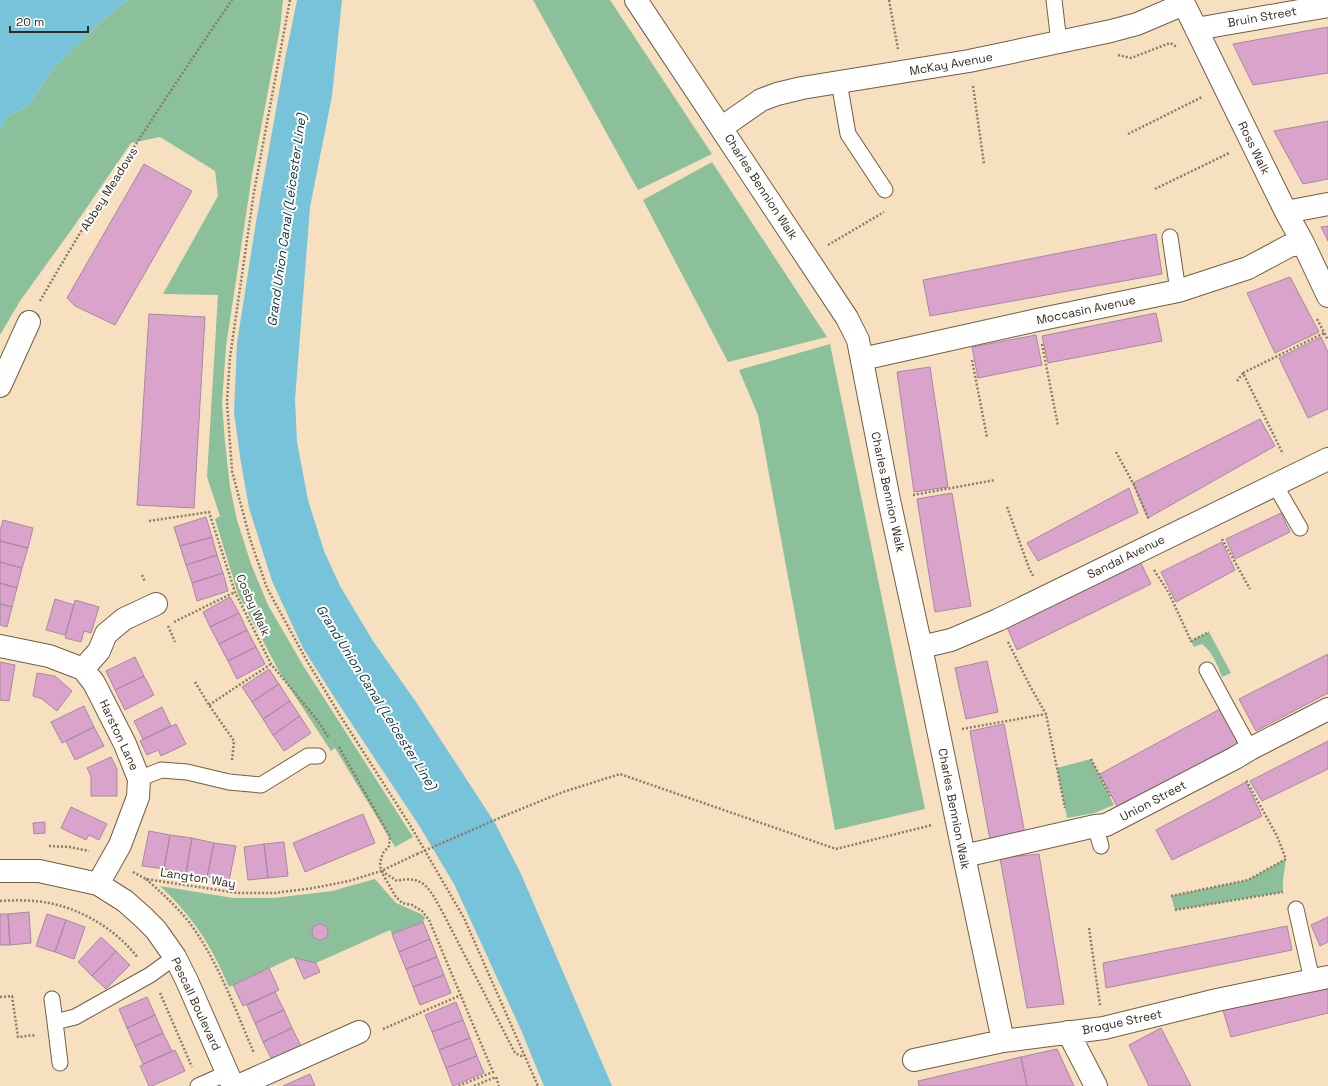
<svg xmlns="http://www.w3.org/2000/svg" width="1328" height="1086" font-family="'Space Grotesk',sans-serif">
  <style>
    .green { fill: #8bc09a }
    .water { fill: #76c3da }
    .building { fill: #d9a3cc; stroke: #a789a0 }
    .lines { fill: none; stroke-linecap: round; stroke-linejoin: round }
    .service-casing { stroke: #725e43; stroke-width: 17 }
    .minor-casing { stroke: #725e43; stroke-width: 24 }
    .path { stroke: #8b7c67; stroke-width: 2.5; stroke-dasharray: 2 2; stroke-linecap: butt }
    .service { stroke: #fff; stroke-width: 15 }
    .minor { stroke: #fff; stroke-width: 22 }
    .path-bridge { stroke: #8b7c67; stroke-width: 2.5; stroke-dasharray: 2 2; stroke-linecap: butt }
    .labels { text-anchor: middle; stroke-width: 4; stroke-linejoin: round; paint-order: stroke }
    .street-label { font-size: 12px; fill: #332a1e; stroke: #fff }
    .water-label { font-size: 13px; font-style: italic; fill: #092f39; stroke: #fff }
  </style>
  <rect width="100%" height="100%" fill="#f6e0c0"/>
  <path class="green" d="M128,0h155l-3,28 -28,147 -26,171 -4,57 3,39 5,45 7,33 14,44 17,41 36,62 109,170 -18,10 -60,-99 -4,3 -51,-78 -42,-79 -23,-75 5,-3 -13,-39 11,-182 -55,-1 55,-98 -3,-25 -55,-34 -29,6 -59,86 -52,72 -20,34v-204l7,-14 21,-11 25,-37 51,-50z
    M533,0h77l102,154 -74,36z
    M712,162l115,175 -99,25 -85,-162z
    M830,344l95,465 -90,21 -77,-415 -19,-45z
    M1209,632l22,41 -9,4c-4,-12 -10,-25 -20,-33l-8,3 -3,-6z
    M1091,759l23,46 -20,8 -27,5 -10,-50z
    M1286,859l-3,21v12l-108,18 -4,-14 77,-16z
    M375,879l21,24 25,11 4,4 -2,4 -31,12 -2,-4 -74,33 -24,-5 -63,29c-18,-42 -35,-69 -69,-101l73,12h41l58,-7z"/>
  <path class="water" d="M0,0h128l-24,19 -51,50 -25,37 -21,11 -7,14z
    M297,0h45l-10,96 -22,111 -15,193 2,42 11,58 16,51 16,35 33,55 43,61 79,121 26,51 91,212h-68l-23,-56 -67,-146 -34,-57 -84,-127 -33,-52 -31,-67 -23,-73 -8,-45 -7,-50 3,-70 19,-121 29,-163z"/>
  <path class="building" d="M1328,27v46l-75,12 -20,-41z
    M1328,121v58l-25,5 -29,-53z
    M144,164l48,27 -77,134 -40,-19 -8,-8z
    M1328,226v15l-7,-14z
    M1156,234l6,40 -232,42 -7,-36z
    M1290,277l29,55 -44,21 -28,-60z
    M1156,313l6,28 -114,22 -6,-27z
    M149,314l56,3 -11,191 -57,-3z
    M1036,335l6,30 -64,13 -6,-31z
    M1321,337l7,15v57l-20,9 -29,-60z
    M930,367l18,120 -34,5 -17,-120z
    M1260,419l15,27 -127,72 -15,-35z
    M1129,488l9,25 -100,48 -11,-18z
    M952,493l19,113 -36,6 -18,-113z
    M1281,513l9,19 -55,27 -9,-20z
    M206,517l6,20 -32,9 -6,-19z
    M3,520l30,8 -5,20 -28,-7v-10z
    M212,537l5,18 -31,10 -6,-19z
    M0,541l28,7 -6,20 -22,-6z
    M1222,542l13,28 -59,32 -15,-30z
    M217,555l6,18 -31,10 -6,-18z
    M1140,561l11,23 -134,66 -11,-25z
    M0,562l22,6 -5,20 -17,-5z
    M223,573l5,18 -31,10 -5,-18z
    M0,583l17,5 -5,19 -12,-3z
    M230,597l9,16 -29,14 -7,-15z
    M55,599l19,6 -9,30 -19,-5z
    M75,600l24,7 -8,26 -7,-2 -3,11 -16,-4z
    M0,604l12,3 -5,20 -7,-2z
    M239,613l8,17 -28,14 -9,-17z
    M247,630l9,17 -28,14 -9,-17z
    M256,647l9,17 -28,15 -9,-18z
    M1328,654v39l-72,38 -17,-32z
    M135,657l9,19 -29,14 -9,-19z
    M987,661l11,51 -32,7 -11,-51z
    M0,662l15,3 -6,36 -9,-1z
    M269,669l10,15 -27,18 -10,-15z
    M37,673l18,3 17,15 -15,20 -15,-12 -9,-3z
    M144,676l10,19 -29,15 -10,-20z
    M279,684l11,17 -27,18 -11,-17z
    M290,701l10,15 -27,19 -10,-16z
    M84,706l10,21 -32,16 -11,-21z
    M162,707l9,19 -28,13 -9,-18z
    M1220,709l19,34 -121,65 -18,-34z
    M300,716l11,17 -27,18 -11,-16z
    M176,724l10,20 -25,12 -3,-6 -11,5 -7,-14z
    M1004,724l21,110 -35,6 -20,-109z
    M94,727l10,19 -29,14 -9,-19z
    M1328,741v28l-66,32 -12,-20z
    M111,757l6,12v27h-26v-20l-4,-8z
    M1246,782l16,34 -90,44 -16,-30z
    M71,807l36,17 -8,16 -10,-5 -3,5 -25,-12z
    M363,814l12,29 -70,29 -12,-29z
    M45,822v11l-11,1 -1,-11z
    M149,831l21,4 -6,34 -22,-3z
    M170,835l22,3 -6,35 -22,-4z
    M192,838l22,5 -7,34 -21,-4z
    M284,842l4,34 -20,2 -4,-34z
    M214,843l22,3 -7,35 -22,-4z
    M264,844l4,34 -20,2 -4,-33z
    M1039,854l25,150 -37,4 -27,-150z
    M29,912l2,31 -21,2 -2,-31z
    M0,914h8l2,31h-10z
    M47,914l19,6 -11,32 -19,-6z
    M1328,917v25l-8,4 -9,-21z
    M66,920l19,7 -11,32 -19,-7z
    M423,922l7,17 -31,13 -7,-18z
    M312 932a8 8 0 1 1 16 0a8 8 0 1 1-16 0Z
    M1287,926l5,24 -186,38 -3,-25z
    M101,937l15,14 -24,25 -14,-14z
    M430,939l7,18 -31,12 -7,-17z
    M116,951l14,14 -24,24 -14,-13z
    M437,957l7,18 -31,12 -7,-18z
    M295,958l21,5 4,9 -16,7z
    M269,968l10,22 -36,16 -10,-21z
    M444,975l7,18 -31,12 -7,-18z
    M1328,986v27l-97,24 -8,-27z
    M275,992l9,18 -29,13 -8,-18z
    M147,997l8,18 -28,13 -8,-19z
    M456,1002l7,18 -31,12 -7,-17z
    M284,1010l8,18 -29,14 -8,-19z
    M155,1015l8,18 -28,13 -8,-18z
    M463,1020l7,18 -31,12 -7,-18z
    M292,1028l9,18 -29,14 -9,-18z
    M1161,1028l30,58h-42l-20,-41z
    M163,1033l9,18 -29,13 -8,-18z
    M470,1038l7,18 -31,12 -7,-18z
    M1057,1049l17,37h-47l-6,-29z
    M175,1050l10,21 -33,15h-3l-9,-20z
    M477,1056l7,17 -31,13 -7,-18z
    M1021,1057l6,29h-108l-1,-5z
    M310,1074l5,12h-32z"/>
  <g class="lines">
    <defs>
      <path id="service" d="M1054,0l5,42
        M839,82l9,52 37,56
        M1170,237l8,54
        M1275,485l25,43
        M1207,670l43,79
        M139,779l22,-9 26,2 42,10 32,3 47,-29h10
        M1095,826l6,20
        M1296,909l16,71
        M52,999l3,23
        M60,1063l-5,-41 20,-5 75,-42 25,-18
        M198,1086l29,-13"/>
      <path id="minor" d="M636,0l211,318 11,22 31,160 32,147 43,209 39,185
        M1182,0l104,212 17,31 25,53
        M1196,29l132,-23
        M721,128l40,-28 16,-6 25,-6 167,-27 142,-30 26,-7 47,-20
        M1286,212l42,-8
        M862,359l175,-39 141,-29 70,-23 41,-22 14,-3
        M0,386l29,-64
        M0,646l49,10 34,13 11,14 31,61 14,35 -1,18 -18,48 -22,39
        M921,647l30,-7 47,-20 330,-161
        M83,669l16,-18 7,-17 18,-15 32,-15
        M964,856l131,-30 11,-1 129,-67 15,-9 78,-40
        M0,871h39l59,13 27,17 18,16 13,13 19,27 12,24 46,105
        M1068,1032l28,54
        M914,1060l89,-19 101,-13 113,-28 111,-23
        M238,1086l121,-54"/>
    </defs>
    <use href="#service" class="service-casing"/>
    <use href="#minor" class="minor-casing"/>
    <path class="path" d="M290,0l-36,192 -24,165 -3,45 5,69 18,68 17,49 40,73 34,56 69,108 54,93 74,168
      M889,0l9,49
      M1118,55l13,3 39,-15 7,4
      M973,86l11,78
      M1128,134l74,-37
      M1155,189l74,-36
      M828,245l56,-33
      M40,301c59,-103 125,-203 192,-301
      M1317,319l11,21
      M1042,344l16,82
      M972,360l15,77
      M1243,373l81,-40
      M1237,381l6,-8 40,81
      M1116,452l17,31 16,37
      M913,495l82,-15
      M1007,507l22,61 4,8
      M149,521l60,-9 26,80 36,72 47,57 11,17
      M1222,539l28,50
      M1154,570l15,23 22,48 18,-9
      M142,575l3,7
      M174,622l61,-30
      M168,626l7,16
      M1008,642l22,44 16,28
      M195,682l14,23 25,36 -2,20
      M209,705l62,-41
      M962,729l84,-15 19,94
      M339,747l51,90 -1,9 -6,7 -3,9 1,9 15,26 6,6 10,2 10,6 7,9 64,152 -35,14
      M1091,759l19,37
      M504,816l59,-24 57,-18 216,75 96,-24
      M49,846l21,1 19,4
      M382,871l15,10c27,-7 33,9 45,30l73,142 6,3 4,-1
      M133,872l13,7 92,14h37l38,-5 36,-7 32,-10 36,-17
      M146,879c16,14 30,27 43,43 29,39 46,87 65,131
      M1171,896l77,-16 38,-21 -9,-23 -31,-56
      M0,901c14,-1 29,-1 43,1 36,5 73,27 95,56
      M1175,910l108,-18
      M1089,928l11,77
      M160,993l32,74
      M0,997l12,-1 6,41 18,-2
      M383,1029l78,-34
      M474,1086l22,-9 3,9"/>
    <use href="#service" class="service"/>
    <use href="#minor" class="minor"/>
    <path class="path-bridge" d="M417,854l87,-38"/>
  </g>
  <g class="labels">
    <g class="street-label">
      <text transform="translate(1262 17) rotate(-10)" y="4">Bruin Street</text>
      <text transform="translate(951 64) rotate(-10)" y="4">McKay Avenue</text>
      <text transform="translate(1254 148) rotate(64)" y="4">Ross Walk</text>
      <text transform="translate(761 187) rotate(57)" y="4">Charles Bennion Walk</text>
      <text transform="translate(109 189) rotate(-58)" y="4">Abbey Meadows</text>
      <text transform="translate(1086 310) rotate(-12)" y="4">Moccasin Avenue</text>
      <text transform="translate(888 492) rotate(78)" y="4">Charles Bennion Walk</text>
      <text transform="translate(1126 557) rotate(-26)" y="4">Sandal Avenue</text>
      <text transform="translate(253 605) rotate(66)" y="4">Cosby Walk</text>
      <text transform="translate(119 735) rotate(65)" y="4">Harston Lane</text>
      <text transform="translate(1153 801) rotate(-28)" y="4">Union Street</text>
      <text transform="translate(954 809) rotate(79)" y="4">Charles Bennion Walk</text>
      <text transform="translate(198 878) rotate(9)" y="4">Langton Way</text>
      <text transform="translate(196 1004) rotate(65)" y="4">Pescall Boulevard</text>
      <text transform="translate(1122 1022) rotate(-12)" y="4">Brogue Street</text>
    </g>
    <g class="water-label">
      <text transform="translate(286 220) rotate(-82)" y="5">Grand Union Canal (Leicester Line)</text>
      <text transform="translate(377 697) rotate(58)" y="5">Grand Union Canal (Leicester Line)</text>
    </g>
  </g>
  <path d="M10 26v6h78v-6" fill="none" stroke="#332a1e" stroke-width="2"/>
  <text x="16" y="26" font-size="12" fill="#332a1e" stroke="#ffffff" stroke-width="3" paint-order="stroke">20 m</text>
</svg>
